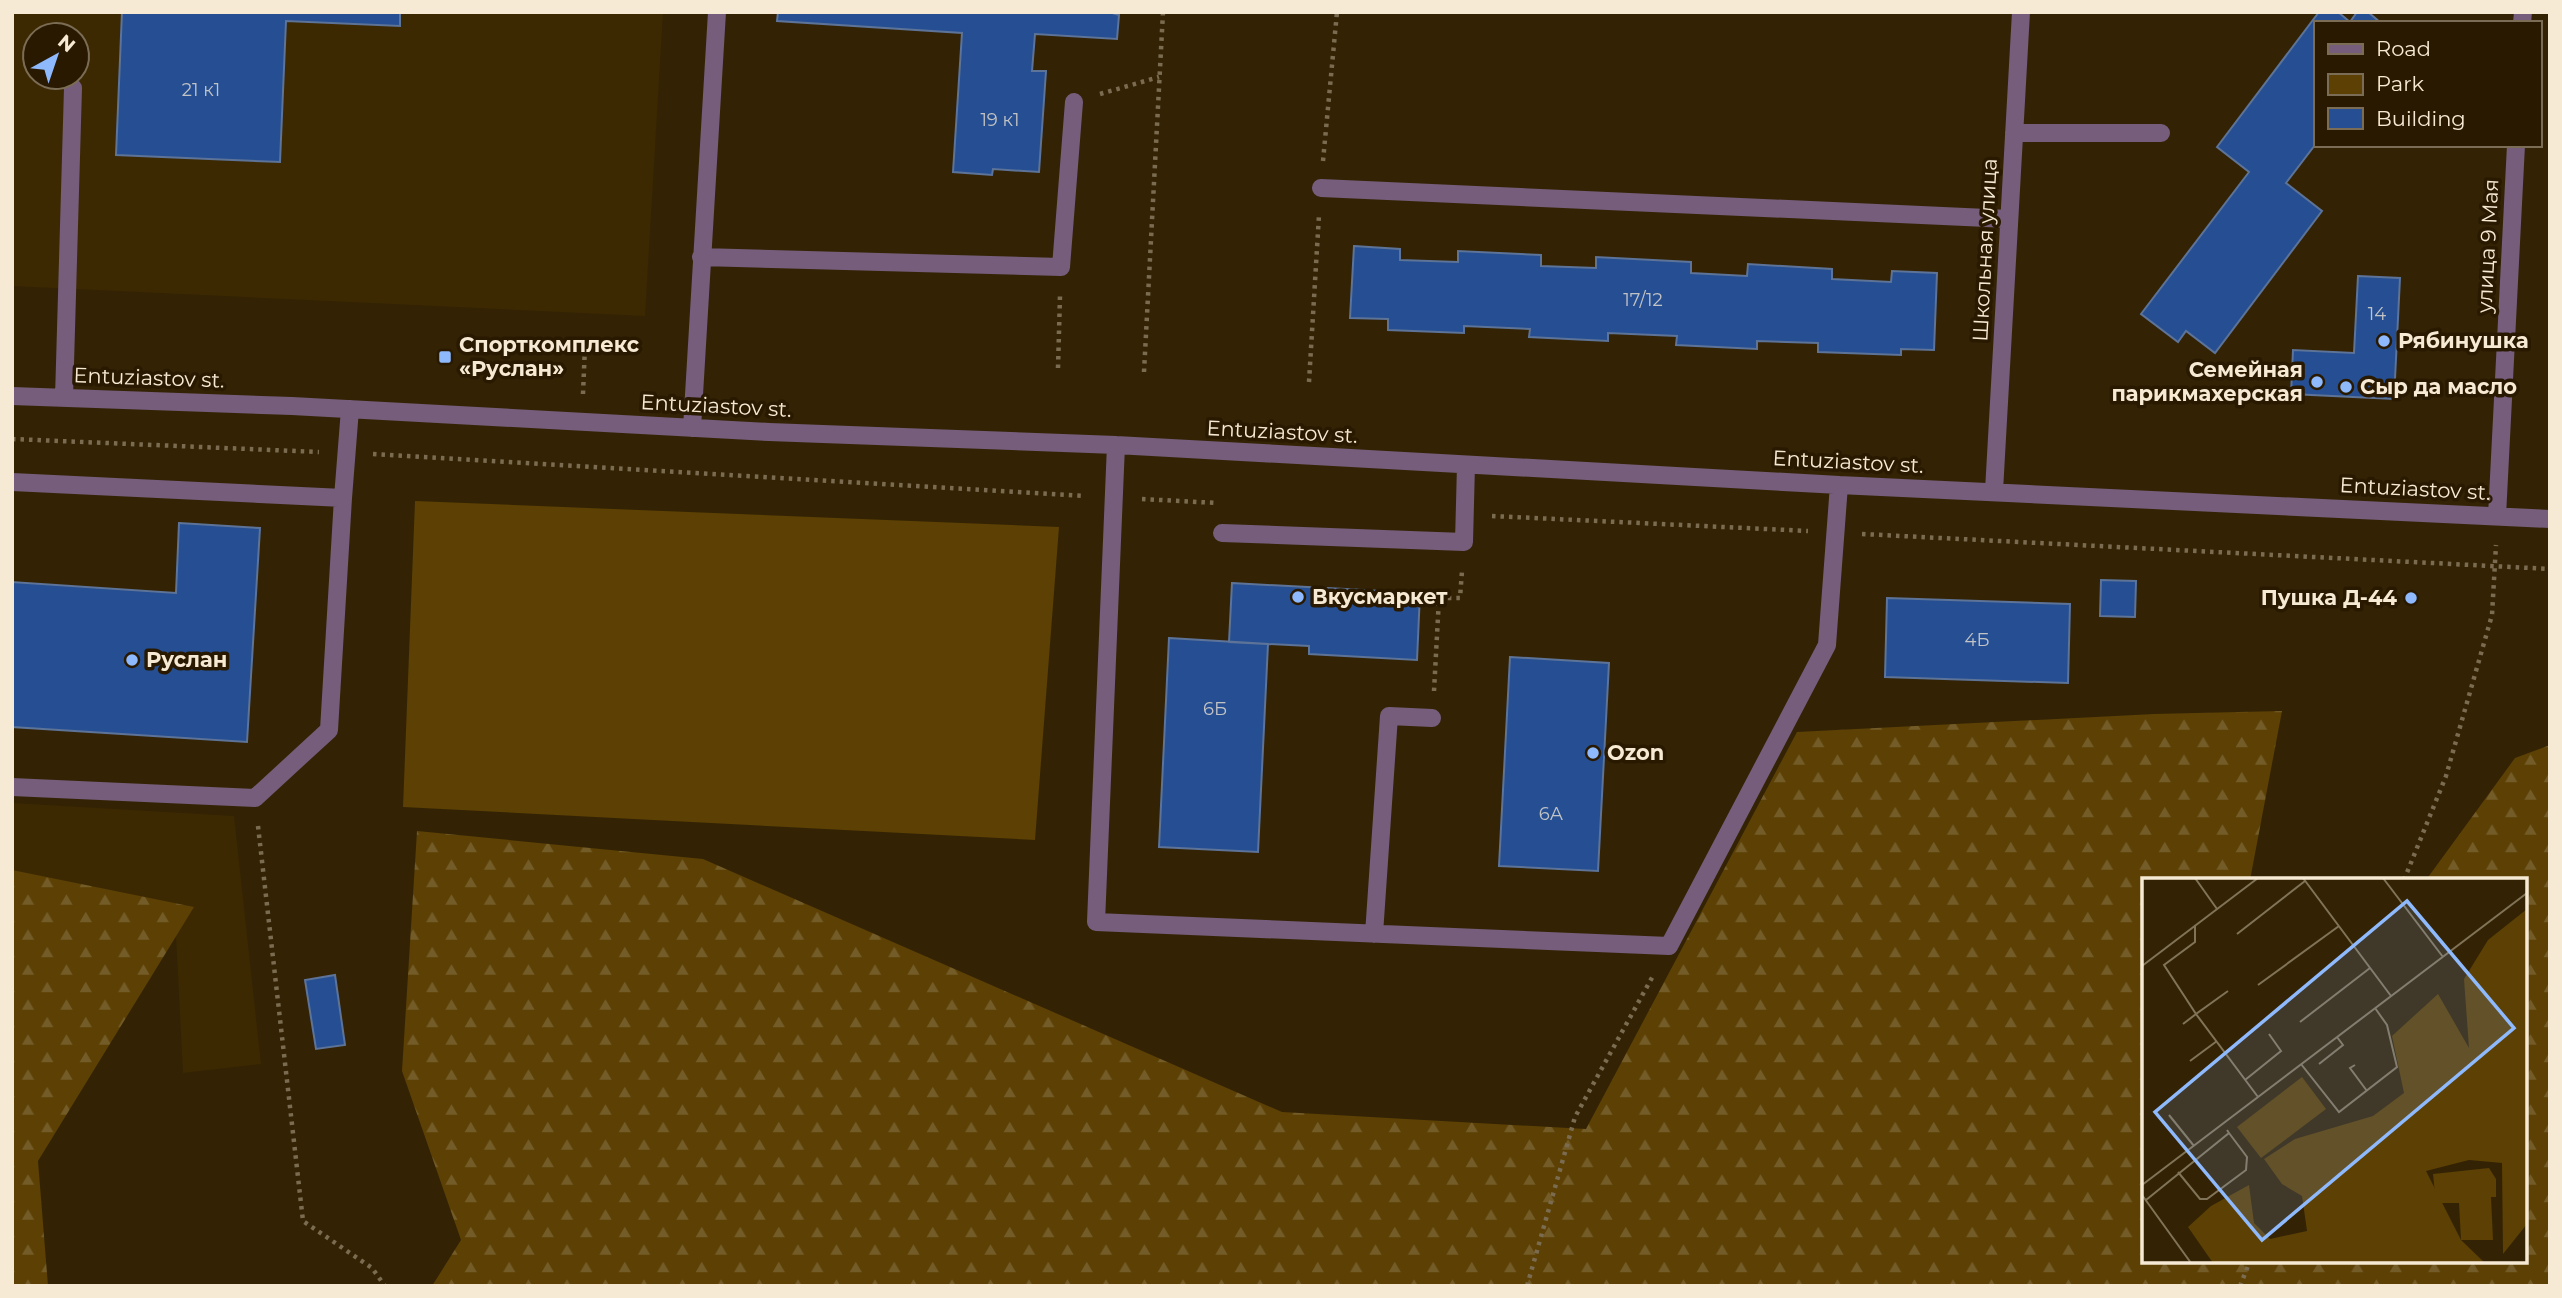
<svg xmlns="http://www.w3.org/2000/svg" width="2562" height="1298" font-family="Montserrat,sans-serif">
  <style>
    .built { fill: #3c2902; fill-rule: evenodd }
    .green { fill: #5c4004 }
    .forest { fill: url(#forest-firs) }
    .building { fill: #254f92; stroke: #5d7398; stroke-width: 2 }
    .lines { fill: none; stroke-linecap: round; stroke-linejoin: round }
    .path { stroke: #7b6c51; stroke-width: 4.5; stroke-dasharray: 3.5 5; stroke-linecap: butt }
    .minor { stroke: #755d7b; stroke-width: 18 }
    .poi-dot { fill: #8eb9fd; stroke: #291900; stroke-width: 2.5 }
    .labels { text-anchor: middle; stroke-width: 7; stroke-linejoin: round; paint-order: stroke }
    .number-label { font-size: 18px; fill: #c2c3c4 }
    .street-label { font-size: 21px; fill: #f7ead4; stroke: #291900 }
    .poi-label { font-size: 21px; font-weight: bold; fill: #f7ead4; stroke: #291900; text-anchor: start }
    .inset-road { fill: none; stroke: #817357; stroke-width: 2 }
    .view { fill: #8eb9fd; fill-opacity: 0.15; stroke: #8eb9fd; stroke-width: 3.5 }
    .inset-edge { fill: none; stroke: #f7ead4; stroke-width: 3.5 }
  </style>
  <defs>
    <pattern id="forest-firs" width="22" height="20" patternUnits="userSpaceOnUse" patternTransform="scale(1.75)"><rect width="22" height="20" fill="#5c4004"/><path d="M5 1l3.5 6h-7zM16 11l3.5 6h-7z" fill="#745c28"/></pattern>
  </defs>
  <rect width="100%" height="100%" fill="#332304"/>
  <path class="built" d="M12,12h651l-18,304 -633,-30zM35,35h42v42h-42z
    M12,803l222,13 27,248 -78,9 -8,-157 -163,-12z"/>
  <path class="green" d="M415,501l644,26 -24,313 -632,-33z"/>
  <path class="forest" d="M2282,711l-32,169h-106v381h381v-381h-99l89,-122 35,-13v541h-2118l29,-46 -59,-169 15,-240 286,28 579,253 304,17 211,-397 357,-18z
    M12,870l182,37 -156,254 10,125h-36z"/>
  <path class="building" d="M122,12h278v14l-114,-5 -6,141 -164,-7z
    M778,12h331l10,3 -2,24 -82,-5 -3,37h14l-7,101 -46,-3 -1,6 -39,-3 9,-139 -185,-12z
    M2319,12h19l12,10 7,-10h11l13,11h-66v122l-29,38 36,28 -107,142 -29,-22 -8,11 -37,-28 108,-142 -32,-25z
    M1354,246l46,3v11l58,2v-11l83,4v11l55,2v-11l95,5v11l56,3 1,-12 84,5v10l59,3 1,-11 45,2 -3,77 -33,-1v6l-83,-3v-9l-61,-2v8l-81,-4 1,-9 -69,-3v8l-79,-4 1,-8 -66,-3v7l-76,-3v-11l-38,-1z
    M2358,276l42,2 -6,121 -103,-5 2,-44 61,3z
    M179,523l81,5 -13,214 -235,-15v-145l164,11z
    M2101,580l35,1 -1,36 -35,-1z
    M1232,583l188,10 -3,67 -108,-6v-8l-80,-4z
    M1887,598l183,6 -2,79 -183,-6z
    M1169,638l99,6 -10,208 -99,-5z
    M1510,657l99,6 -11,208 -99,-5z
    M335,975l10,70 -29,4 -11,-69z"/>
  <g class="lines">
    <path class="path" d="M1100,94l59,-17
      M1323,161l14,-149
      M1058,368l2,-72
      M1144,372l19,-360
      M1309,382l10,-167
      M583,394l2,-48
      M12,439l307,13
      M373,454l711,42
      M1142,499l75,4
      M1492,516l316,15
      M1862,534l688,35
      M1434,691l5,-93h21l2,-27
      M258,826l45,395 69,47 13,18
      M2404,880l42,-104 46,-161 4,-70
      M1527,1286l48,-169 79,-143
      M2240,1286l10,-25"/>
    <path class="minor" d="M2522,23l1,-11
      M2014,133h147
      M1321,188l688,31
      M701,257l360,10 13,-165
      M12,396l280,10 477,26 347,13 723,40 711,34
      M64,398l9,-310
      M692,428l25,-416
      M1116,445l-20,477 573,24 158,-301 12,-160
      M12,482l331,16 7,-89
      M1994,491l27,-479
      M2497,516l19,-371
      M1222,533l242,9 2,-77
      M12,787l243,11 74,-68 14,-232
      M1374,934l15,-218 43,2"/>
  </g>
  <g class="poi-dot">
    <circle cx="2384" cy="341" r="7"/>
    <rect x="438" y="350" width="14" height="14" rx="3.5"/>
    <circle cx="2317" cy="382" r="7"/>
    <circle cx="2346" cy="387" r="7"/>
    <circle cx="1298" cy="597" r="7"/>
    <circle cx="2411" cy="598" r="7"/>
    <circle cx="132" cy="660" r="7"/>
    <circle cx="1593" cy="753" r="7"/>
  </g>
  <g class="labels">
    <g class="number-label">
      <text x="201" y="96">21 к1</text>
      <text x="1000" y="126">19 к1</text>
      <text x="1643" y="306">17/12</text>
      <text x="2377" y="320">14</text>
      <text x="1977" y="646">4Б</text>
      <text x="1215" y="715">6Б</text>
      <text x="1551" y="820">6А</text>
    </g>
    <g class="street-label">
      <text transform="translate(2488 246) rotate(-87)" y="7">улица 9 Мая</text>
      <text transform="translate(1985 250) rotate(-87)" y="7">Школьная улица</text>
      <text transform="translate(149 378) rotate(2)" y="7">Entuziastov st.</text>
      <text transform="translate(716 406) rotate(3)" y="7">Entuziastov st.</text>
      <text transform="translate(1282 432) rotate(3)" y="7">Entuziastov st.</text>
      <text transform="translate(1848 462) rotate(3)" y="7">Entuziastov st.</text>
      <text transform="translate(2415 489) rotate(3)" y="7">Entuziastov st.</text>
    </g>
    <g class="poi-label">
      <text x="2398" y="348">Рябинушка</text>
      <text x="459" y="352">Спорткомплекс<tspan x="459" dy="24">«Руслан»</tspan></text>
      <text x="2303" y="377" text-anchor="end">Семейная<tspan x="2303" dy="24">парикмахерская</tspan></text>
      <text x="2360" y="394">Сыр да масло</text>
      <text x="1312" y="604">Вкусмаркет</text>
      <text x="2397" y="605" text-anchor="end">Пушка Д-44</text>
      <text x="146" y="667">Руслан</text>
      <text x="1607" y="760">Ozon</text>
    </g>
  </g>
  <g transform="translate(2142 878)">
    <rect width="385" height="385" fill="#332304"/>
    <path d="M160,199l24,32 -65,49 -24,-31z" fill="#5c4004"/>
    <path d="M385,31v315l-24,30 -1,-91 -33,-3 -43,11 35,69 24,23h-272l-25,-36 23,-21 38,-21 5,38 16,16 37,-8 -5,-35 -20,-12 -18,-25 31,-20 78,-23 31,-23 -12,-57 46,-42 31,54 -5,-69 24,-39z" fill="#5c4004"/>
    <path d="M347,290l7,11v18h-5l2,43h-32l-2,-37h-23l-3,-29z" fill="#5c4004"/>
    <path class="inset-road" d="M53,0l22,31M161,0l88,118M241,0l60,79M95,56l68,-53M0,88l116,-88M116,107l81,-59M86,113l-32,23 62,83M158,144l70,-54M41,146l13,-10 -32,-49 31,-23v-17M48,183l27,-20M159,186l38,48 58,-45 -10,-42 -12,-17M177,186l24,-19 -6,-8M213,187l-5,3 17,23M103,202l36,-29 -12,-17M27,237l25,31M36,294l22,27h7l39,-29 1,-13 -18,-24M0,307l385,-292M0,317l49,68M4,322l83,-67 -2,-3"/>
    <path class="view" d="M265,23l107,127 -252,212 -107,-128z"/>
    <rect width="385" height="385" class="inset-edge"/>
  </g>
  <rect width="2562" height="1298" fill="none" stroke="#f7ead4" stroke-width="28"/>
  <rect x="2314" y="21" width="228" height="126" fill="#291900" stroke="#7b6d55" stroke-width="2"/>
  <rect x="2328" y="44" width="35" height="10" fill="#755d7b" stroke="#7b6d55" stroke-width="2"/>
  <text x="2376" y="56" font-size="21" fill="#f7ead4">Road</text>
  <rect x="2328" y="74" width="35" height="21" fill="#5c4004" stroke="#7b6d55" stroke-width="2"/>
  <text x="2376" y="91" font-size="21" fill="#f7ead4">Park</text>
  <rect x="2328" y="108" width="35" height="21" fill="#254f92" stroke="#7b6d55" stroke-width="2"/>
  <text x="2376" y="126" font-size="21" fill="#f7ead4">Building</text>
  <g transform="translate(56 56) rotate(40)"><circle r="33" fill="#291900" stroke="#7b6d55" stroke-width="2"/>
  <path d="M0-5L12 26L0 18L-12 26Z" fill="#8eb9fd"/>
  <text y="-10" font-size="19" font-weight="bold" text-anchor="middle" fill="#f7ead4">N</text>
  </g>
</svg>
